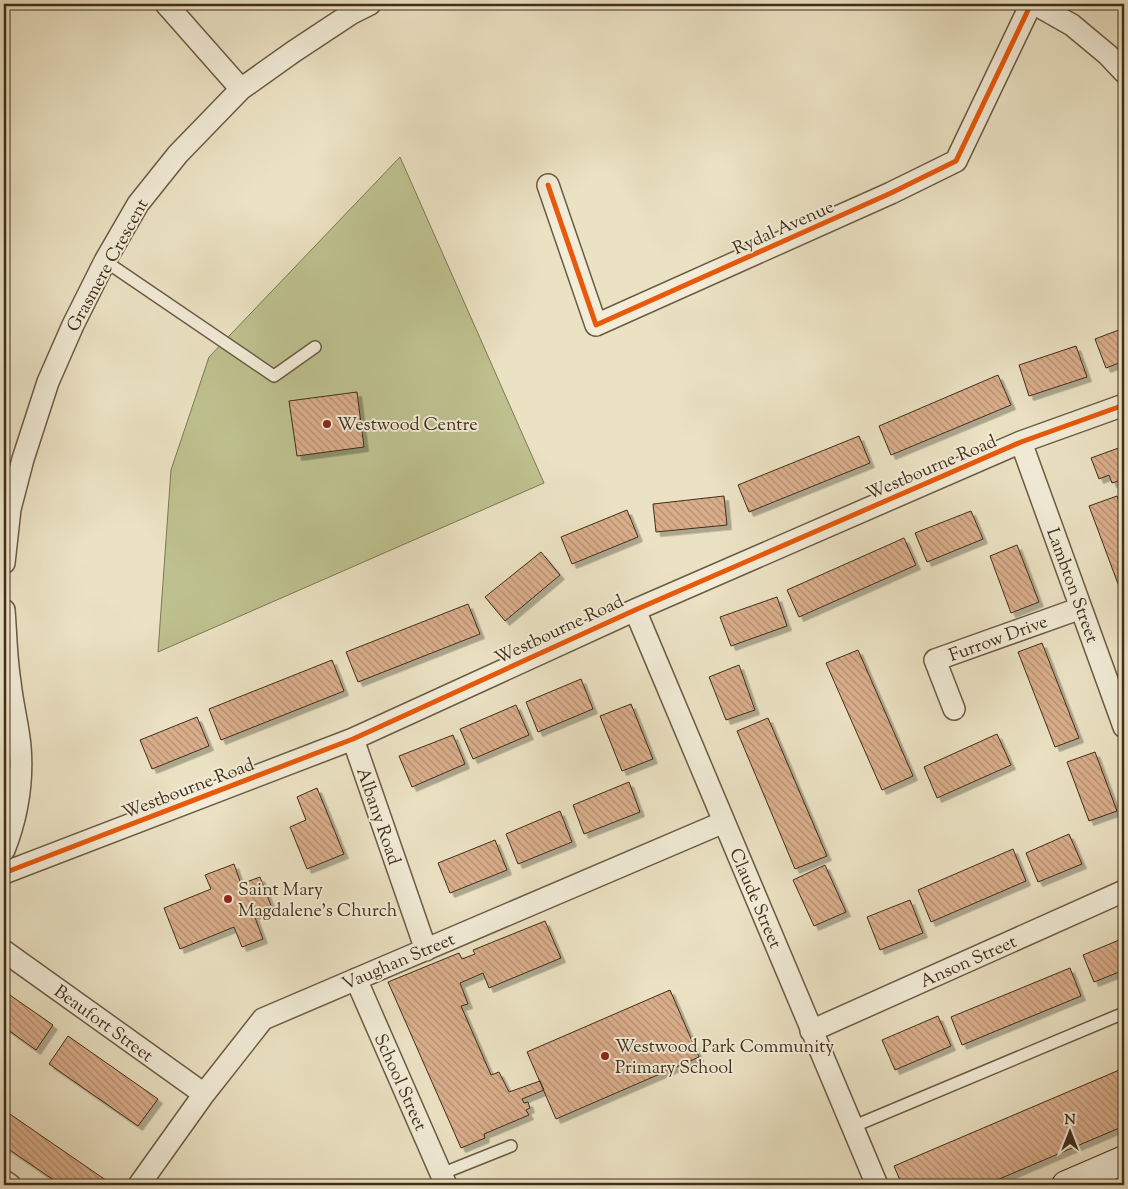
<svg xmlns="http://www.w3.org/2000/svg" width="1128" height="1189" font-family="'Sorts Mill Goudy',serif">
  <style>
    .park { fill: #bec18f; stroke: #7f7854 }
    .building { fill: url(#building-back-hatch); stroke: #402e1a; filter: url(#shadow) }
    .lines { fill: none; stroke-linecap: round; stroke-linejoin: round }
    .lane-casing { stroke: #6b5b44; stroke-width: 14 }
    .street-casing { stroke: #6b5b44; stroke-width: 24 }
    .secondary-casing { stroke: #402e1a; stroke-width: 30 }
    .lane { stroke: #f2ecd8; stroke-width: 11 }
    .street { stroke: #f2ecd8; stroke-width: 21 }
    .secondary { stroke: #f2ecd8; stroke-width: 28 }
    .cycleway-casing { stroke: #f2ecd8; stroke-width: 8 }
    .cycleway { stroke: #e8590c; stroke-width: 5 }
    .poi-dot { fill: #8f2418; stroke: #f2ecd8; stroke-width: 2 }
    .labels { text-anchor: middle; stroke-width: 4; stroke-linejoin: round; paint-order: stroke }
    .street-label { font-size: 18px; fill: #402e1a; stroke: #f2ecd8 }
    .poi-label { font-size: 18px; fill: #402e1a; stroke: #f2ecd8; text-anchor: start }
  </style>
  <defs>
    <pattern id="building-back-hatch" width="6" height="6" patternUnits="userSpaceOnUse" patternTransform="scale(1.25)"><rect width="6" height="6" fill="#daae8b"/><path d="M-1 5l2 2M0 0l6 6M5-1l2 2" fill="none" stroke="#b28e71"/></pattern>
    <filter id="shadow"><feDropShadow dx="4.5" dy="4.5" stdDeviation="0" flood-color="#0004"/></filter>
  </defs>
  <rect width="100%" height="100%" fill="#ebe2c3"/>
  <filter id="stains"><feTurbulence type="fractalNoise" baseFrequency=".004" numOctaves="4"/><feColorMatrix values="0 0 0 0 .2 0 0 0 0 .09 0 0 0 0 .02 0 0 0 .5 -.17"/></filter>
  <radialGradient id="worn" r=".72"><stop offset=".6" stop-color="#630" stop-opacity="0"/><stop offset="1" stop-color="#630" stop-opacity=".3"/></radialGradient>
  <path class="park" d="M400,157l144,326 -386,169 13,-182 38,-113z"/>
  <path class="building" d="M1124,328v33l-18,7 -11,-29z
    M1076,346l11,31 -58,19 -10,-31z
    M998,375l13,30 -120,50 -12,-29z
    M357,392l7,55 -67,9 -8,-55z
    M859,436l11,27 -121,49 -11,-27z
    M1124,446v33l-12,4 -3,-8 -10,4 -8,-21z
    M724,496l3,29 -71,7 -3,-28z
    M1117,496l7,19v85l-35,-94z
    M627,510l11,27 -66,27 -11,-27z
    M971,511l12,28 -56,23 -12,-29z
    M904,538l12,27 -117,52 -12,-27z
    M1017,545l22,57 -28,11 -21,-57z
    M541,552l19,23 -55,46 -20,-24z
    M777,597l10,29 -56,20 -11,-29z
    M468,604l12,30 -122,48 -12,-30z
    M1042,643l37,95 -24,9 -37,-95z
    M858,650l55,126 -31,14 -56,-127z
    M332,660l12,31 -123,49 -12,-31z
    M739,665l16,45 -29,10 -17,-43z
    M581,679l12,30 -55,23 -12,-30z
    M631,704l22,55 -31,12 -22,-55z
    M516,705l13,30 -56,24 -13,-30z
    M197,717l12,29 -57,23 -12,-29z
    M768,718l59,138 -32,13 -58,-138z
    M997,734l14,31 -74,33 -13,-31z
    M453,735l12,29 -53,23 -13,-31z
    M1095,752l22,59 -28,10 -22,-59z
    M629,782l11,30 -56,22 -11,-29z
    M317,788l27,66 -37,15 -17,-42 16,-7 -9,-23z
    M560,811l12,31 -54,22 -12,-30z
    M1069,834l13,30 -44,18 -12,-29z
    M495,840l12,30 -57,23 -12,-30z
    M1013,849l13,32 -95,41 -13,-32z
    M234,864l7,20 19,-7 12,31 -18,7 9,24 -21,8 -8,-20 -54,22 -16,-41 47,-19 -6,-14z
    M825,865l21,47 -32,14 -21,-46z
    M910,900l13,33 -43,17 -13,-33z
    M545,921l16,37 -72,30 -6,-15 -23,10 8,21 -7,2 30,69 8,-3 10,20 31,-11 4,9 -22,9 2,4 4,-1 2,6 -4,2 3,5 -45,19 1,4 -24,10 -73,-166 71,-29 3,6 13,-5 -2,-4z
    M1124,938v32l-30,12 -11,-27z
    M1070,968l11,28 -119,49 -11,-28z
    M670,990l29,67 -143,62 -29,-67z
    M4,991l49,34 -17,25 -32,-23z
    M938,1016l13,30 -56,24 -13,-30z
    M68,1036l90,63 -20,27 -89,-62z
    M1124,1068v58l-139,59h-83l-8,-19z
    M4,1110l109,75h-52l-57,-39z"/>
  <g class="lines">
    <defs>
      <path id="lane" d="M105,261l169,115 41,-29
        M852,1127l272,-114
        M441,1174l70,-28"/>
      <path id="street" d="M166,4l75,85
        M1035,4l37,21 36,30 16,17
        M548,185l48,140 295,-132 65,-32 75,-157
        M1021,442l103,285
        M4,563l6,-54 13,-50 25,-77 25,-57 32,-64 33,-57 40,-50 63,-65 52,-37 59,-39 18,-9
        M4,610c2,24 2,48 6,72 2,21 8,43 10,64 3,36 -3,71 -16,104
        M635,610l242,575
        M954,709l-19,-49 146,-52
        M353,739l73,211
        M4,873l349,-134 282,-129 386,-168 103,-37
        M4,951l200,143
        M356,979l90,206
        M811,1031l313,-140
        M4,1181l6,4
        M139,1185l65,-91 59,-75 461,-197"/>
      <path id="secondary" d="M1066,1185l58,-25"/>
    </defs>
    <use href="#lane" class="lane-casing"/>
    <use href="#street" class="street-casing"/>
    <use href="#secondary" class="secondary-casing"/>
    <use href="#lane" class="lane"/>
    <use href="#street" class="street"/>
    <use href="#secondary" class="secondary"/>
    <defs>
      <path id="cycleway" d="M548,185l48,140 295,-132 65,-32 75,-157
        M4,873l349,-134 282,-129 386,-168 103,-37"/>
    </defs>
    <use href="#cycleway" class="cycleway-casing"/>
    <use href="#cycleway" class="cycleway"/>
  </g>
  <g class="poi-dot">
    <circle cx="327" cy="424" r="5"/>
    <circle cx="228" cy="899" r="5"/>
    <circle cx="605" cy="1056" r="5"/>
  </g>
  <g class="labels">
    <g class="street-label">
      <text transform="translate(783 227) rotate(-24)" y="6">Rydal Avenue</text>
      <text transform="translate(107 265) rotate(-61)" y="6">Grasmere Crescent</text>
      <text transform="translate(931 467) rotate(-23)" y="6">Westbourne Road</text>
      <text transform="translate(1073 585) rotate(70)" y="6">Lambton Street</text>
      <text transform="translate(559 629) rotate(-25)" y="6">Westbourne Road</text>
      <text transform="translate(998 638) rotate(-20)" y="6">Furrow Drive</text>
      <text transform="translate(188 788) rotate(-21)" y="6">Westbourne Road</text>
      <text transform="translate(379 816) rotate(71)" y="6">Albany Road</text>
      <text transform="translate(756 898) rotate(67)" y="6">Claude Street</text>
      <text transform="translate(398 961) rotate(-23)" y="6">Vaughan Street</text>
      <text transform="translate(968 961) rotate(-24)" y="6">Anson Street</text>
      <text transform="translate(104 1023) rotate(36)" y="6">Beaufort Street</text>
      <text transform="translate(401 1082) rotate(66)" y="6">School Street</text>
    </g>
    <g class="poi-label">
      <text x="337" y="430">Westwood Centre</text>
      <text x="238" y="895">Saint Mary<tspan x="238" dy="21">Magdalene's Church</tspan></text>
      <text x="615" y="1052">Westwood Park Community<tspan x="615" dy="21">Primary School</tspan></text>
    </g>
  </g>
  <rect width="1128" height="1189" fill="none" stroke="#ebe2c3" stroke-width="20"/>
  <rect x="5" y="5" width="1118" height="1179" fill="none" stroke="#402e1a" stroke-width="2.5"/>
  <rect x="10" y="10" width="1108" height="1169" fill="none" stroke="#402e1a"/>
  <g transform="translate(1070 1132)" stroke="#f2ecd8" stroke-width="4" paint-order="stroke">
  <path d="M0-4L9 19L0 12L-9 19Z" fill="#402e1a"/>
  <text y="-8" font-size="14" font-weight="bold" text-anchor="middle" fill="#402e1a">N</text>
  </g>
  <rect width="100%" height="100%" filter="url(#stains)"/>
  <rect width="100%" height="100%" fill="url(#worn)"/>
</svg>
